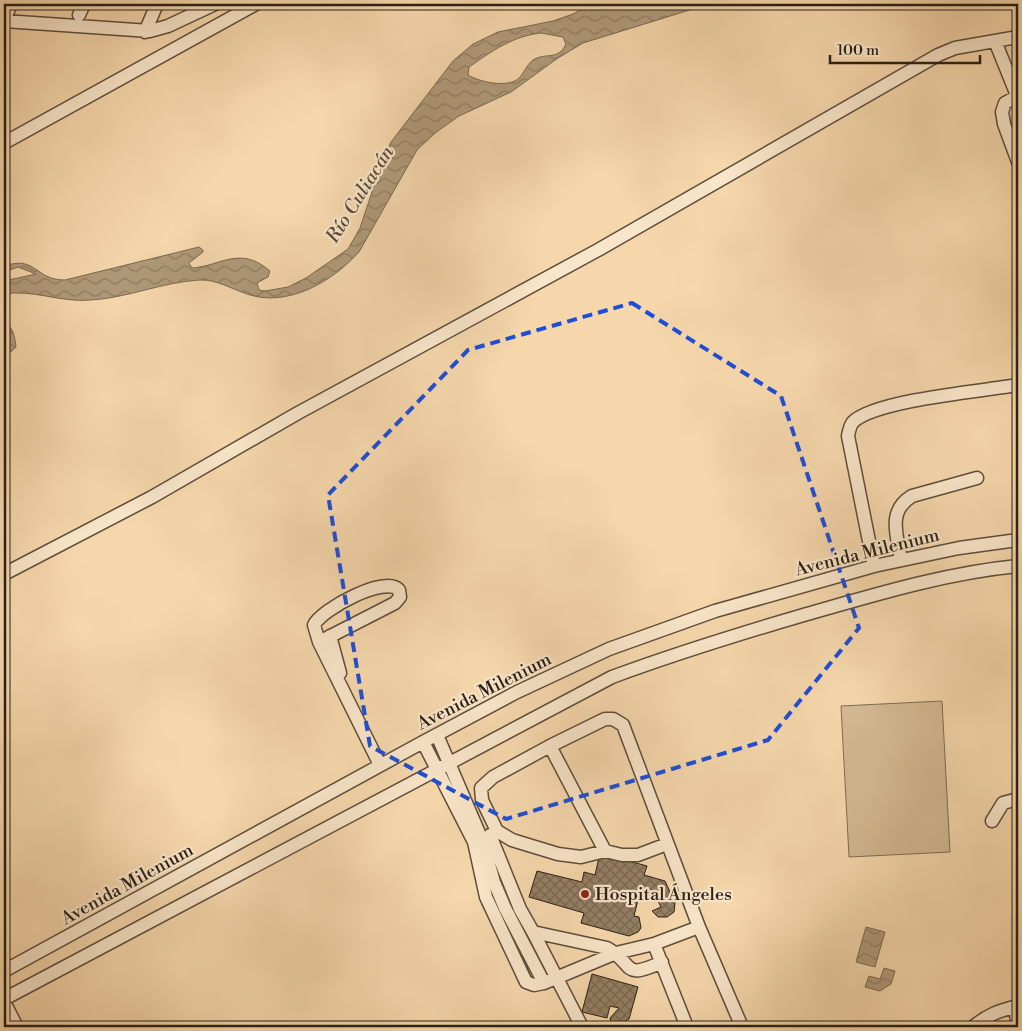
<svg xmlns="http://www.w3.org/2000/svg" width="1022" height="1031" font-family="'Libre Bodoni',serif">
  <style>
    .park { fill: #d3b892; stroke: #7e6c54 }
    .water { fill: url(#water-waves); stroke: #7a6951; fill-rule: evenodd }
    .building { fill: url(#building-cross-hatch); stroke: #292016 }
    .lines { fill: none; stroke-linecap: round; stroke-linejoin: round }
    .minor-casing { stroke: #5c4e3c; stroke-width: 15 }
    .minor { stroke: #f9e5c9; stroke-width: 12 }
    .marked { fill: none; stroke: #1d4ed8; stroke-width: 4; stroke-dasharray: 10 6; stroke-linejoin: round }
    .poi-dot { fill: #8f2418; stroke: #f9e5c9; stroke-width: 2 }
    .labels { text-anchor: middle; stroke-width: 4.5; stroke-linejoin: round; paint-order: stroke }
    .street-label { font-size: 18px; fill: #292016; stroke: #f9e5c9 }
    .poi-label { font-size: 18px; fill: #292016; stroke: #f9e5c9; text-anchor: start }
    .water-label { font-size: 19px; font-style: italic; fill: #584a39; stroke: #f9e5c9 }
  </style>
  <defs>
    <pattern id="water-waves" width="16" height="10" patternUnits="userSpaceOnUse" patternTransform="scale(1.25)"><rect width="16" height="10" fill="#b09979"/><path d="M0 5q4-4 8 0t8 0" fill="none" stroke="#8f7c62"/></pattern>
    <pattern id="building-cross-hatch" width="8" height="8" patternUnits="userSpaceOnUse" patternTransform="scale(1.25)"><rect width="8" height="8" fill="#947f64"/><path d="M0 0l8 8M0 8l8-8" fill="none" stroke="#796851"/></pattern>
  </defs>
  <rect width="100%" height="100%" fill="#f6d7ac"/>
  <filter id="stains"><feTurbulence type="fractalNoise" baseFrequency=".004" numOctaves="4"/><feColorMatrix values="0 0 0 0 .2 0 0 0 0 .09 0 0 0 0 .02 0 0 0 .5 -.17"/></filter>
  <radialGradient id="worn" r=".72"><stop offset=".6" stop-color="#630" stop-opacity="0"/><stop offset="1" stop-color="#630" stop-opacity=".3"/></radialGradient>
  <path class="park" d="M942,701l8,151 -101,5 -8,-151z"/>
  <path class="water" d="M591,4h118l-126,39 -25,15 -47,34 -52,24 -24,17 -18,17 -58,102c-27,30 -72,56 -112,42 -15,-5 -32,-15 -47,-14 -38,2 -72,18 -109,20 -30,3 -58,-11 -87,-6v-13l32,-7 -18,-7 -14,5v-6c33,-11 30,14 61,14l134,-33 4,3v2l-14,11 3,5c29,-2 48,-23 78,3l-2,6 -11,6 2,7 6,1 23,-4 18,-9 42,-29 12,-21 21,-63 10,-23 62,-81 20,-17 25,-12 55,-11 20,-7zM541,33l22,4 3,7c-8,17 -20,8 -33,16 -7,5 -9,14 -15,19 -12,9 -38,3 -50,-4l1,-8c23,-16 44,-31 72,-34z
    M4,322c9,4 11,15 12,25l-4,4 -8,4z
    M866,927l19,5 -10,35 -19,-5z
    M884,968l11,3 -4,13 -11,7 -15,-4 4,-11 11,3z"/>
  <path class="building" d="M600,853l47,13 -3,9 21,6 10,22 -1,9 -7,5h-9l-6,-6 9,-4 -5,-10 -16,-5 -6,24 5,1 2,11 -3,4 -9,4 -48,-13 3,-10 -55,-16 8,-26 45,11 2,-10 11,3z
    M592,974l46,13 -9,32 -4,2 2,6h-15l-2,-9 9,-10 -9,-2 -3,12 -25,-6z"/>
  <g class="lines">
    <defs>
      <path id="minor" d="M79,15l5,-11
        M4,20l7,-16
        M4,21l146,10 18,-5 47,-22
        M145,32l12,-28
        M995,41l23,57
        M1018,96l-13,7 -3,9 2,12 14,38
        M4,143l252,-139
        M901,560c-4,-25 -14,-49 11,-64l65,-18
        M874,566l-26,-130c1,-5 2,-11 5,-14 23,-22 130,-31 165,-37
        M4,574l148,-77 146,-84 300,-163 340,-195 17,-7 63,-11
        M330,636l10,37
        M319,642l76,-39 5,-6 -1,-7c-14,-15 -77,19 -85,35l5,17 61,123
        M437,735l45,105 12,42 11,26 39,75
        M423,742l51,100 12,55 40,85 8,3 10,-2 72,-30 38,-9 33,83
        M550,746l-57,31 -12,11 1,12 15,31 15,9 13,4 33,10 23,3 24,-6 17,4h16l29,-11
        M992,821l11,-18 15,-4
        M490,835l30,74 13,23 74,16c28,16 14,33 55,14
        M605,851l-55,-105 55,-27h8l10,6 76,202
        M533,932l49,95
        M654,944l45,-17 43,100
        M4,971l419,-229 94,-50 92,-43 106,-38 159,-45 85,-18 59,-8
        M4,999l608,-322c65,-24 130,-44 195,-63 70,-20 139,-41 211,-48
        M4,1002l13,25
        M1015,1007l3,20
        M973,1027c14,-12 27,-17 45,-21"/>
    </defs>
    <use href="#minor" class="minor-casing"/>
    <use href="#minor" class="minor"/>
  </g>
  <path class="marked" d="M632,303l149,93 78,232 -91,112 -262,79 -136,-73 -42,-251 140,-145z"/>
  <circle class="poi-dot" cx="585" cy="894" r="5"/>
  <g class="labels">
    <g class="street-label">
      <text transform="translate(867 552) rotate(-14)" y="6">Avenida Milenium</text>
      <text transform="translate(484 691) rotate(-27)" y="6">Avenida Milenium</text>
      <text transform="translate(127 884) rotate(-29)" y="6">Avenida Milenium</text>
    </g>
    <g class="poi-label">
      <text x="595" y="900">Hospital Ángeles</text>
    </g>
    <g class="water-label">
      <text transform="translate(359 194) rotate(-58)" y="7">Río Culiacán</text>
    </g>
  </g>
  <rect width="1022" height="1031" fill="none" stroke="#f6d7ac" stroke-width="20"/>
  <rect x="5" y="5" width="1012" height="1021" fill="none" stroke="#292016" stroke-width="2.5"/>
  <rect x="10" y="10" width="1002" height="1011" fill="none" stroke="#292016"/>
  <path d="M830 55v8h150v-8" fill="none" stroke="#292016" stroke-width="2.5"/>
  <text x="837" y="55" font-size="15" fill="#292016" stroke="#f9e5c9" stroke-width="4" paint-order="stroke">100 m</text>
  <rect width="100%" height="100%" filter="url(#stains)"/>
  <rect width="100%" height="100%" fill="url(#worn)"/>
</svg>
